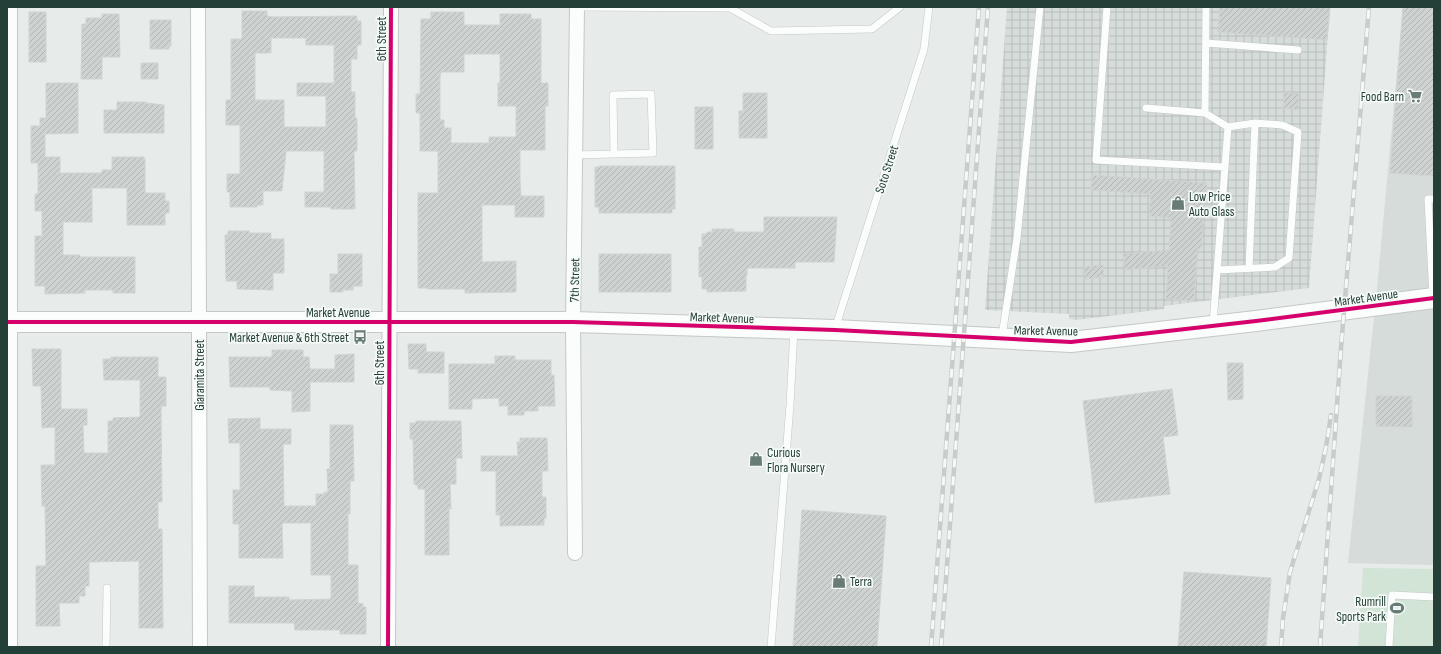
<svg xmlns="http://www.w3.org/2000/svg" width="1441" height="654" font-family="'Sofia Sans Condensed',sans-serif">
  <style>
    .built { fill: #d5dcd9 }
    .industrial { fill: url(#industrial-grid) }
    .pitch { fill: #d1e4d6 }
    .building { fill: url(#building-hatch); stroke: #cfd4d2; fill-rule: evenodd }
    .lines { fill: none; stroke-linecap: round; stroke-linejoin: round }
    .lane-casing { stroke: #c4c8c6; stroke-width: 8 }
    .street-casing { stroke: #c4c8c6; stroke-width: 16 }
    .secondary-casing { stroke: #c2c9c6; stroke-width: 22 }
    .lane { stroke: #fbfcfc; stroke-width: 7 }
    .street { stroke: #fbfcfc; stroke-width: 14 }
    .secondary { stroke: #fbfcfc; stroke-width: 20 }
    .rail-casing { stroke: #c8ccca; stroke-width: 4.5 }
    .rail { stroke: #f5faf7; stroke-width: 3; stroke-dasharray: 9; stroke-linecap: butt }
    .cycleway-casing { stroke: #f5faf7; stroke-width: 6 }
    .cycleway { stroke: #d6006c; stroke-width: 4 }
    .labels { text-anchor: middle; stroke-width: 3.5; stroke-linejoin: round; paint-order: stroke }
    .street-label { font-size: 13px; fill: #243f37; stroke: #f5faf7 }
    .poi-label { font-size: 13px; fill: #243f37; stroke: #f5faf7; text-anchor: end }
  </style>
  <defs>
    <pattern id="industrial-grid" width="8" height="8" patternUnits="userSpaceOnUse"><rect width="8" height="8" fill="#d5dcd9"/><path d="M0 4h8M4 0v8" fill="none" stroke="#b7bebb"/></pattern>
    <pattern id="building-hatch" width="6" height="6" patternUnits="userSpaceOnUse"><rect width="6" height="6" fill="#ced2d0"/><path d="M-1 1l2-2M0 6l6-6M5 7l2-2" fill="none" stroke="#b1b5b3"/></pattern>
  </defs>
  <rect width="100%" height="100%" fill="#e7ebe9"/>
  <path class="built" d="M1403,7h31v558l-86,-2 29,-274z"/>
  <path class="industrial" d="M1007,7h323l-21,281 -145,18v3l-87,11 -8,-1v-5l-84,-4z"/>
  <path class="pitch" d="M1363,568l71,1v78h-76z"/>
  <path class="building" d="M1220,7h110l-3,33 -109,-8z
    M1403,7h31v169l-44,-3z
    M242,11h25v5l6,1 84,-1v5h4v24h-4v14h-6v33h4v26h2v33h-3l1,58h-24v-2h-26v-15h19v-41h-38l-4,40h-19v14h-6v2h-27v-15h-3v-18h13v-49h-14v-25h5v-61h11zM271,38h35v7h28v38h-37v13h29v31h-42v-27h-29v-47h16z
    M29,12h17v50h-17z
    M431,12h33v13h36v-11h31v5h10v64h7v23h-3v44h-25v30l1,16h23v21h-29v-12h-33v57l34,-1v31l-51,1v-4h-38v-1h-9v-95h20v-42h-18v-38h-4v-19h4l1,-75h10zM464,54h36v29h-2v23h18v31h-27v6h-38v-15h-7v-8h-4v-43l1,-5h23z
    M102,14h17l1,43h-18v22h-21l1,-55h4v-6h16z
    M150,20h21v26h-2v3h-19z
    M141,63h17v16h-17z
    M46,83h32v50l-33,1v23h15v16h42v-3h10v-13h32v2h1v34h20v8h4v12h-4v12h-38v-37h-35v34h-29v33h17v2h55v36h-22v-3h-28v3l-40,1v-8h-10v-50h7v-25h-7v-17h3v-31h-7v-37h9v-8h6z
    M1284,92l15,2 -1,16 -15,-2z
    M743,93h24v45h-28v-27h4z
    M117,102h29v1l18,2v28h-60v-23h13z
    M695,107h18v42h-18z
    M599,166h76v43h-3v4h-73v-6h-4v-40h4z
    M1092,175l115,8 -6,66 -3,-1 -4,53 -28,-2 2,-33 -43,4 -2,-16 46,-4 2,-32 -22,-2 2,-22 -60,-4z
    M764,217h73l-3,45h-39v6h-48v7h-1v16l-39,1v-3h-5v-12h-3v-30h3v-13h5v-2h5v-3h22v3h30z
    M228,231h21v2h22v6h13v34h-11v17l-36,-1v-8h-11l-1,-46h3z
    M338,254h24v32h-9v4h-10v2h-13v-18h8z
    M599,254h72v38h-72z
    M1103,265l1,12 -19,2 -1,-12z
    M408,344h18v8h18v21h-26v-4h-9z
    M32,349h29v60h26v16h-4l1,28h24v-32h5v-3l27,-1v-37h-36l-1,-21h8v-2h47v20h8v29h-4l-1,4 1,92h-4v27h4l1,99h-24v-67l-50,1v24h-4v10h-6v7h-20l1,23h-24v-60h10l-1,-60h-3l-1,-41h14v-38l-13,1 -1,-42h-8z
    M272,350h31v7h6l1,12h25v-14l19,-1v28h-44v29l-18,1v-21l-22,-1v-3h-40l-1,-30h43z
    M495,356h20v4h36v15h3l1,31h-17v5h-14v4h-16v-9h-9v-8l-27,1v10h-23v-45h46z
    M1227,363h16v36l-15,1z
    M1172,389l6,46 -15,2 7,57 -75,9 -12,-102z
    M1376,396h36v31l-36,-1z
    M260,418v11h31v15h-8l1,62h32v-12h8v-2h4l-1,-23h3v-44h23l1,56h-4v33h-2v51h10v38l5,1v3h3v27h-26v-4h-45l-1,-7h-65v-37h25v11h35v3l42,-1v-24h-20v-52h-29l1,35h-44v-34h-6v-34h7v-47h-11l-1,-24z
    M416,421h45l1,37h-6v26h-6l1,25h-2v46h-24v-66h-7v-3l-4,-2 -1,-45h-3v-16h6z
    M520,438h27l1,33h-6v26h4v21h-2v7l-44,1v-11h-4v-44h-15v-15h37l-1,-14h3z
    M802,510l84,6 -9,131h-84z
    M1184,572l87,6 -5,69h-88z"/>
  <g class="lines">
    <defs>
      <path id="lane" d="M577,7l153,1 41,23 101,-2 28,-22
        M1107,7l-11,153 129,7
        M1206,7l-1,106 23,14 -15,197
        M1206,43l92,7
        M1146,108l59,5
        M575,155l78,-2 -2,-59 -38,1 1,59
        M1249,268l6,-145
        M1217,270l58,-3 14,-9 9,-126 -16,-7 -27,-2 -27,4
        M1433,297l-5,-98h6
        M835,329l89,-280 5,-42
        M1002,336l15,-98 23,-231
        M106,647l1,-59
        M771,647l19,-242 4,-76
        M1389,647l3,-52 42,2"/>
      <path id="street" d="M198,7l2,640
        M575,553l-2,-231 4,-315
        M10,647v-640
        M388,647l3,-640"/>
      <path id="secondary" d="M7,322h566l262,8 236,12 185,-21 178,-23"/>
    </defs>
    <use href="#lane" class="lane-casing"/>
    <use href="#street" class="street-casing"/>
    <use href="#secondary" class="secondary-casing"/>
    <use href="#lane" class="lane"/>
    <use href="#street" class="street"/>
    <use href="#secondary" class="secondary"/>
    <defs>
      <path id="rail" d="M931,647l48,-640
        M941,647l47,-640
        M1281,647l2,-29 7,-46 29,-93 7,-32 5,-32
        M1320,647l21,-299 28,-341"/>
    </defs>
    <use href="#rail" class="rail-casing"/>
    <use href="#rail" class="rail"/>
    <defs>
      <path id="cycleway" d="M7,322h566l262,8 236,12 185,-21 178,-23
        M388,647l3,-640"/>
    </defs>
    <use href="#cycleway" class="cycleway-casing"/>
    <use href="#cycleway" class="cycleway"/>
  </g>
  <defs>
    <symbol id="supermarket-bare" viewBox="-9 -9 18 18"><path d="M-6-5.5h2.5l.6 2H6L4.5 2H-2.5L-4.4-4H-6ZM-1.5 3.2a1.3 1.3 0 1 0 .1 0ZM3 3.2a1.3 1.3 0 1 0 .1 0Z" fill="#687b75" stroke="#f5faf7" stroke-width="2.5" paint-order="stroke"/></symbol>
    <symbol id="shop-bare" viewBox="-9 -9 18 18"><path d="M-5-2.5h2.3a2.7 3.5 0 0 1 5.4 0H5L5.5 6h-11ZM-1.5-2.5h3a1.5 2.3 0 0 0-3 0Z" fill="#687b75" stroke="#f5faf7" stroke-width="2.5" paint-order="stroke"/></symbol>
    <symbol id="bus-bare" viewBox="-9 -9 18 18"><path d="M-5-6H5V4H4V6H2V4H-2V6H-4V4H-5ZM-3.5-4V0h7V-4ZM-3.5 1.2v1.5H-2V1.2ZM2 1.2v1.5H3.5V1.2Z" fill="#687b75" stroke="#f5faf7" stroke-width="2.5" paint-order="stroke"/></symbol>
    <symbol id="stadium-bare" viewBox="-9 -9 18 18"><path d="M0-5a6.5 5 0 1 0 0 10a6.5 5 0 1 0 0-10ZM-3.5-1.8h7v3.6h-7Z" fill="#687b75" stroke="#f5faf7" stroke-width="2.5" paint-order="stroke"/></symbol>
  </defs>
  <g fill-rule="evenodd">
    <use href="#supermarket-bare" x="1405" y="86" width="20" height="20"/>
    <use href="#shop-bare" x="1168" y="193" width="20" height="20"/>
    <use href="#bus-bare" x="350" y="327" width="20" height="20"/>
    <use href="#shop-bare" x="746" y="449" width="20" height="20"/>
    <use href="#shop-bare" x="829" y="571" width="20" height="20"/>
    <use href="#stadium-bare" x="1387" y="598" width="20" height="20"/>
  </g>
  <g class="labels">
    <g class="street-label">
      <text transform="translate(381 39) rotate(-90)" y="5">6th Street</text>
      <text transform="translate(886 169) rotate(-72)" y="5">Soto Street</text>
      <text transform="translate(574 280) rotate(-89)" y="5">7th Street</text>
      <text transform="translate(1366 297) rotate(-8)" y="5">Market Avenue</text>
      <text x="338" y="317">Market Avenue</text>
      <text transform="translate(722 317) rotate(2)" y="5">Market Avenue</text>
      <text transform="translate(1046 330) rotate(1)" y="5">Market Avenue</text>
      <text transform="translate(379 363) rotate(-90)" y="5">6th Street</text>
      <text transform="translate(199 375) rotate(-90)" y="5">Giaramita Street</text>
    </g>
    <g class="poi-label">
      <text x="1404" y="101">Food Barn</text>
      <text x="1189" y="201" text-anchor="start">Low Price<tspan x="1189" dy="15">Auto Glass</tspan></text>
      <text x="349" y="342">Market Avenue &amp; 6th Street</text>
      <text x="767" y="457" text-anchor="start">Curious<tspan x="767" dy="15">Flora Nursery</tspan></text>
      <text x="850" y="586" text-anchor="start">Terra</text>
      <text x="1386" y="606">Rumrill<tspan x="1386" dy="15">Sports Park</tspan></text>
    </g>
  </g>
  <rect width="1441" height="654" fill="none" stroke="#243f37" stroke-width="16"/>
</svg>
